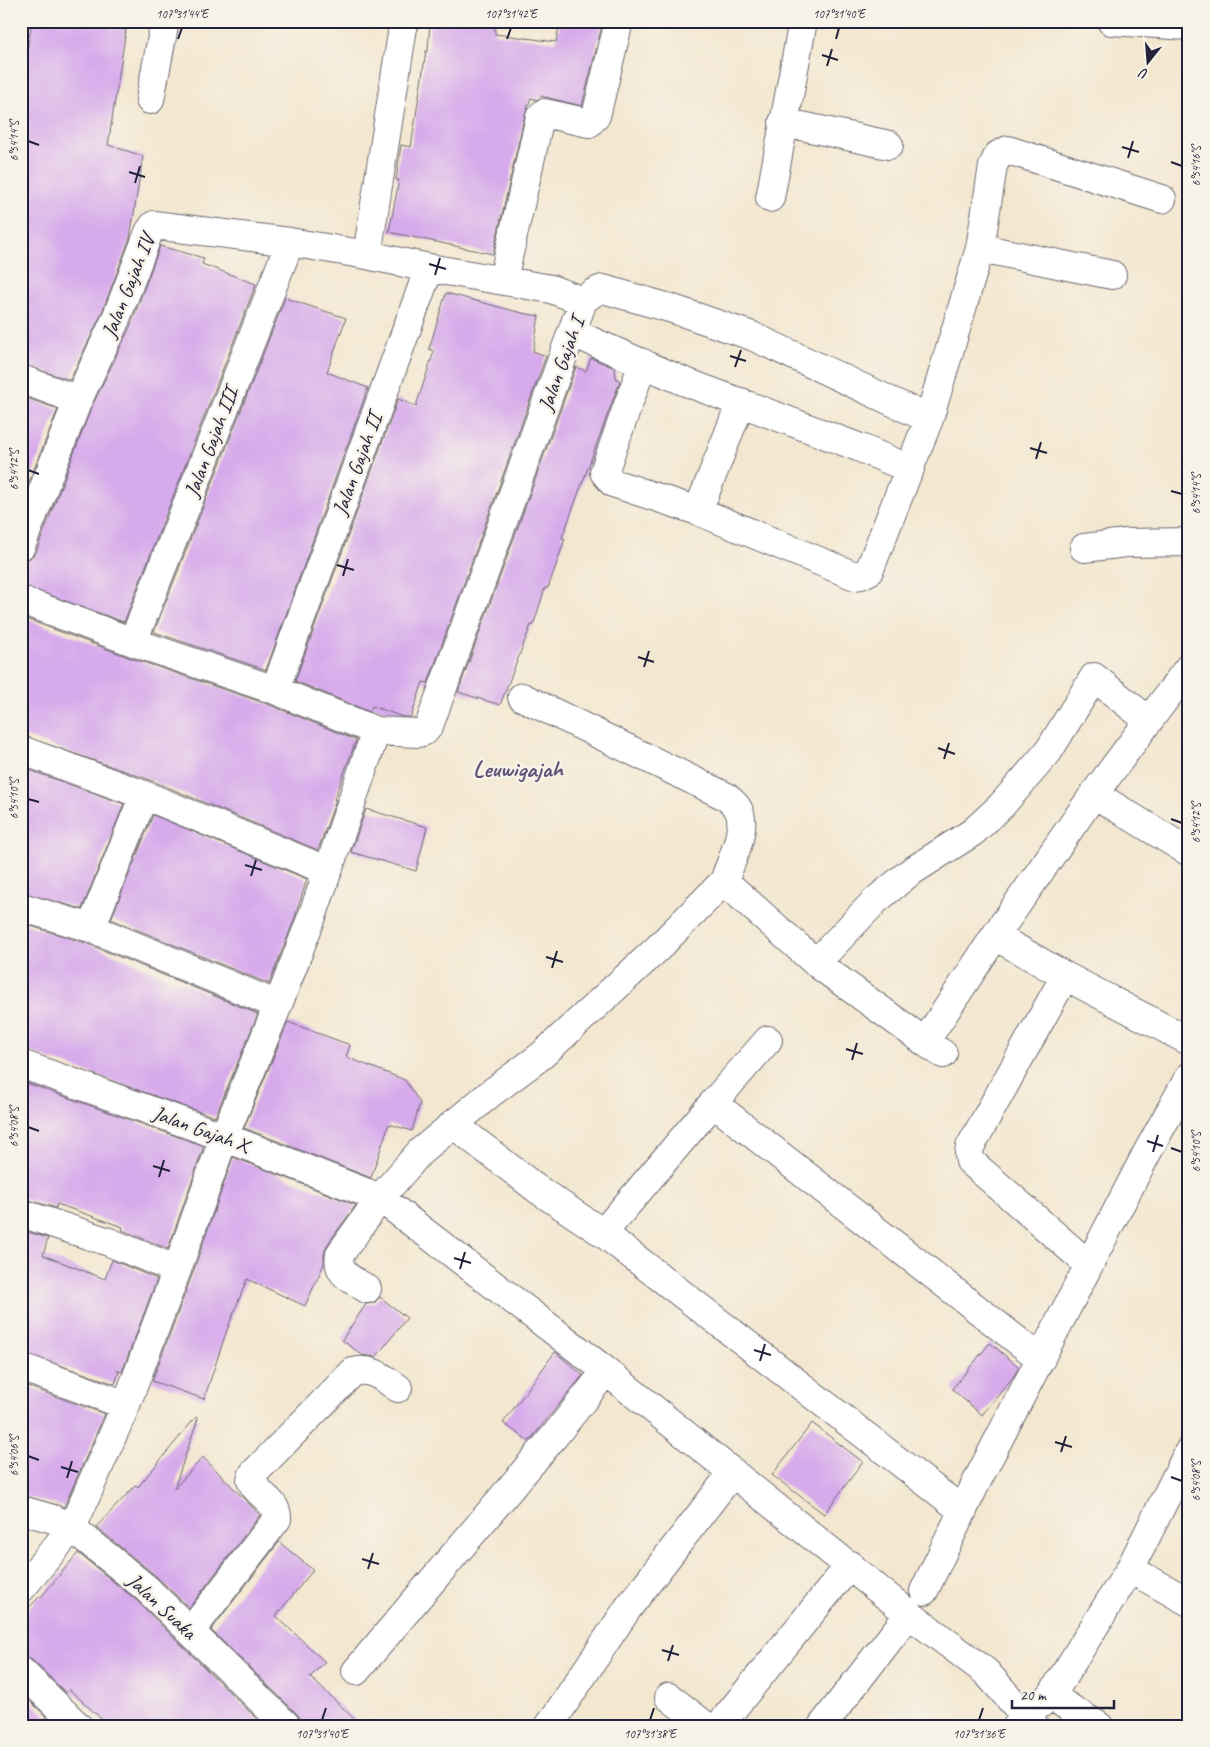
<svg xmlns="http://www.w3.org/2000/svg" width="1210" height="1747" font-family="Caveat,sans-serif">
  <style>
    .building { fill: #d7aaeb }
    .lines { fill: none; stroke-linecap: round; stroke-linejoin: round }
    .minor-casing { stroke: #6b676f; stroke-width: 30 }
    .major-casing { stroke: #6b676f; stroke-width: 30 }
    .minor { stroke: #fff; stroke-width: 28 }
    .major { stroke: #fff; stroke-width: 28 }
    .ticks { fill: none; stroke: #22223b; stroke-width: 2 }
    .labels { text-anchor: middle; stroke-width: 5; stroke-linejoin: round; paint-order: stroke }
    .street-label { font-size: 21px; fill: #22223b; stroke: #f7f3e8 }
    .quarter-label { font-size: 24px; font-weight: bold; fill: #615279; stroke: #f7f3e8 }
    .neatline { fill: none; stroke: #22223b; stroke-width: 2 }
    .ticks-label { font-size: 12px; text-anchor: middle; fill: #22223b }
  </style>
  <rect width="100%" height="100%" fill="#f7f3e8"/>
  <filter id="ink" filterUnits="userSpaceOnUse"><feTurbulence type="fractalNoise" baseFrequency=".02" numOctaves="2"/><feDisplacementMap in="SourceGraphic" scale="10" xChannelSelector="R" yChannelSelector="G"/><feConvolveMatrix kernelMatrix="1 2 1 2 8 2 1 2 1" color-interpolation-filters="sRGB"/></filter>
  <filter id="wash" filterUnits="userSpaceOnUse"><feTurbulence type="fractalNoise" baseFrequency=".0096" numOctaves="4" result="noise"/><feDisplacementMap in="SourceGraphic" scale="20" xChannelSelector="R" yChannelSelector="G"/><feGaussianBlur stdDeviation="1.12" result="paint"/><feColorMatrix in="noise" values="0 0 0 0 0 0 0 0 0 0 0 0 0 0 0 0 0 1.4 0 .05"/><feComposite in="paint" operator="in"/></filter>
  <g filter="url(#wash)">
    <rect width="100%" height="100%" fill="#f3e7d0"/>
    <g id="blocks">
      <path class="building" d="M32,21h39l55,9 -18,115 35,11 -13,82 -29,77 -31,65 -49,-16v-277z
        M430,21h65v13l61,8 4,-21 43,1 -21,84 -41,-10 -4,4 -6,-2 -6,16 -32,140 -104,-22 10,-52h-3l5,-35 10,2 15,-96h2z
        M160,246l44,12 -2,6 54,20 -132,338 -103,-37v-24l9,-3 6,-6 56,-146 38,-79z
        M446,293l76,20 17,3 -6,35 13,5 -118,327 -5,-1 -12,35h-8l-31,-11 -2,6 -75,-31 103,-282 18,7 18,-55 -5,-2z
        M285,298l61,20 -19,54 41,16 -102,282 -112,-38z
        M591,358l24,10 1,10 4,3 -58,157 3,1 -17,49h-3l-12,38 -2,-1 -31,80 -42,-13 118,-325 10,4z
        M21,396l37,13 -37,93z
        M21,617l107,40 142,48 86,35 -22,60h2l-18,50 -168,-70 -129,-45z
        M21,767l103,37 -42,105 -61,-17z
        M366,809l61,18 -11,44 -65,-19z
        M153,815l154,64 -14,44 -24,61 -158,-65z
        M21,923l65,20 172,71 -43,103 -194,-68z
        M288,1022l62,23 -4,12 59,23 15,23 -8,28 -23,-7 -18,54 -127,-50z
        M21,1081l183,65 -36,103 -46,-19 1,-3 -66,-23 -1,4 -35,-10z
        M233,1157l123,48 -29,40 -3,8v11l-19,42 -58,-27 -20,51 -23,69 -52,-18 40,-106z
        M21,1230l27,8 -5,17 62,24 7,-19 45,19 -35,93 -6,-2 3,2 -4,12 -94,-32z
        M380,1297l27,21 -31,39 -14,-2 -20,-15 24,-36 8,-1z
        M990,1343l29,24 -6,10 -31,38 -30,-26z
        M555,1352l28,23 -54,66 -26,-18z
        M21,1384l84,30 -41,93 -43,-12z
        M196,1417l2,1 -24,71 29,-32 57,58 -71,93 -33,-32 -60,-49 40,-42 2,2z
        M812,1423l51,39 -39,52 -52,-39z
        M279,1542l34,28 -37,46 49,46 -15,15 52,49h-60v-5l-4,-6 -87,-85z
        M78,1553l58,47 128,126h-155l-40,-37 -3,4 -34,-33 -11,-4v-40l19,-20 1,1z
        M21,1693l25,23 -8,10h-17z"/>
    </g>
  </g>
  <g filter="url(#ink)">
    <use href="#blocks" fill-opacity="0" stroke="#6b676f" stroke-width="1"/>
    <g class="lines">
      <defs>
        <path id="minor" d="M150,100l15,-79
          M783,122l106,23
          M770,198l33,-177
          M980,248l132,27
          M429,268l122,21 32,12
          M503,280l37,-163 4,-4 45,10 7,-7 23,-95
          M573,333l110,48 175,66 52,22
          M643,363l-39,109 9,11 85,28 157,65 6,-1 8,-4 60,-152 51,-171 13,-82 5,-11 10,-5 154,49
          M21,379l57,21
          M698,511l43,-109
          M21,546l57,-146 37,-79 34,-89 5,-7 136,17 77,13
          M1084,548l42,-5 63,-1
          M21,600l112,42 142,48 154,-422 -62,-13 37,-234
          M133,642l157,-400
          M275,690l101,41 42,2 7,-2 4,-5 154,-425c6,-6 11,-10 20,-12l70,20 79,27 177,83
          M522,697l205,100c4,4 9,8 11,12 11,18 -8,54 -14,72
          M21,750l123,45 184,76
          M1094,794l95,58
          M21,907l70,21 187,77
          M91,928l53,-133
          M995,936l70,40 124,65
          M816,963l109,79
          M1065,976l-95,171 -1,7 1,7 119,104
          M943,1054l-18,-12 70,-106 99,-142 95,-127
          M21,1064l203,73 156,61 226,173 303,243 77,58 48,54
          M713,1103l55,-63
          M453,1124l84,65 66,44 360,278
          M21,1213l88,29 68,28
          M603,1233l110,-130 328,256
          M367,1289c-15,-10 -31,-14 -27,-35l40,-56 40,-46 71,-59 50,-37 116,-107 67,-68 92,82 59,-62 34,-28 64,-41 28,-26 47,-54 46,-75 55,44
          M21,1367l105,38
          M21,1510l32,9 19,9 74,60 141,138
          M1130,1569l59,33
          M21,1589l51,-61 54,-123 51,-135 47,-133 54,-132 35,-91 63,-183
          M924,1591l53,-110 172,-332 40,-72
          M191,1631l86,-112c1,-19 -20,-23 -26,-39l2,-6 100,-102c19,-5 30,6 45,16
          M21,1671l57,55
          M356,1671l200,-237 50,-63
          M1051,1696l48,30
          M669,1697l37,29
          M549,1726l79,-118 105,-136
          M719,1726l131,-161
          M822,1726l87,-112
          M1017,1726l7,-10 27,-20 79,-127 59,-118"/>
        <path id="major" d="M1111,21l78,5"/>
      </defs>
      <use href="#minor" class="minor-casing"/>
      <use href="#major" class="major-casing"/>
      <use href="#minor" class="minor"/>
      <use href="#major" class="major"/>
    </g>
  </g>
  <path class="ticks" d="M178,39l4,-11M507,39l4,-11M836,39l3,-11M822,55l16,5M827,66l5,-17M28,141l11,4M1122,147l17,5M1128,158l5,-17M1171,162l11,4M129,172l16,5M135,183l5,-17M429,264l17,5M435,275l5,-17M730,356l16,5M735,367l6,-17M1030,448l17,5M1036,459l5,-17M28,470l11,4M1171,491l11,3M337,565l17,5M343,576l5,-17M638,657l16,5M644,667l5,-16M938,748l17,6M944,759l5,-16M28,799l11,3M1171,819l11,4M245,865l17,5M251,876l5,-16M546,957l17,5M552,968l5,-17M846,1049l17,5M852,1060l5,-17M28,1127l11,4M1147,1141l16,5M1171,1148l11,4M1153,1152l5,-17M153,1166l17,5M159,1177l5,-17M454,1258l17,5M460,1269l5,-17M754,1350l17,5M760,1361l5,-17M1055,1442l17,5M1061,1452l5,-16M28,1456l11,4M61,1467l17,5M1171,1477l11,4M67,1478l5,-17M362,1559l17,5M368,1569l5,-16M662,1650l17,5M668,1661l5,-16M322,1720l4,-12M650,1720l4,-12M979,1720l4,-12"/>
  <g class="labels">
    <g class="street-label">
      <text transform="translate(128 286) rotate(-68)" y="7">Jalan Gajah IV</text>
      <text transform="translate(561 364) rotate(-70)" y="7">Jalan Gajah I</text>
      <text transform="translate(211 442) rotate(-69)" y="7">Jalan Gajah III</text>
      <text transform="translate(357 464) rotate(-70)" y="7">Jalan Gajah II</text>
      <text transform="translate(201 1129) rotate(20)" y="7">Jalan Gajah X</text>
      <text transform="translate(162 1606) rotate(43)" y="7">Jalan Suaka</text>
    </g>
    <g class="quarter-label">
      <text x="518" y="777">Leuwigajah</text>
    </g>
  </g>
  <rect width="1210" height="1747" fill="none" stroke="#f7f3e8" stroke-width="55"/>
  <g transform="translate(1148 62) rotate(197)" stroke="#f7f3e8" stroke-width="4" paint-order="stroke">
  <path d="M0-4L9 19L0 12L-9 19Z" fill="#22223b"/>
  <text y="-8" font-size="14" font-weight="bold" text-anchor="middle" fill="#22223b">U</text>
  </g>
  <path d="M1012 1700v8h102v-8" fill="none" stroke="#22223b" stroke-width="2.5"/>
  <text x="1020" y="1700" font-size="15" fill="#22223b" stroke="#f7f3e8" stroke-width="4" paint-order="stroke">20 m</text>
  <rect x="28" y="28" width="1154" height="1692" class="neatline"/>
  <g class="ticks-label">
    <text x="182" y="18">107°31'44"E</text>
    <text x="511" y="18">107°31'42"E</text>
    <text x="839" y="18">107°31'40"E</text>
    <text transform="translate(14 141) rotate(-90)" y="4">6°54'14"S</text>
    <text transform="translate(1196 166) rotate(-90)" y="4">6°54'16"S</text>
    <text transform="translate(14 470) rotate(-90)" y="4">6°54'12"S</text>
    <text transform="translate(1196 494) rotate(-90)" y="4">6°54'14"S</text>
    <text transform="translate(14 799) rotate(-90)" y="4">6°54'10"S</text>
    <text transform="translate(1196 823) rotate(-90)" y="4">6°54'12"S</text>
    <text transform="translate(14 1127) rotate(-90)" y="4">6°54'08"S</text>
    <text transform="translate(1196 1152) rotate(-90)" y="4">6°54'10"S</text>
    <text transform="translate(14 1456) rotate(-90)" y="4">6°54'06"S</text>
    <text transform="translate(1196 1481) rotate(-90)" y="4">6°54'08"S</text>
    <text x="322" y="1738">107°31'40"E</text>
    <text x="650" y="1738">107°31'38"E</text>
    <text x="979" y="1738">107°31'36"E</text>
  </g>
</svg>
